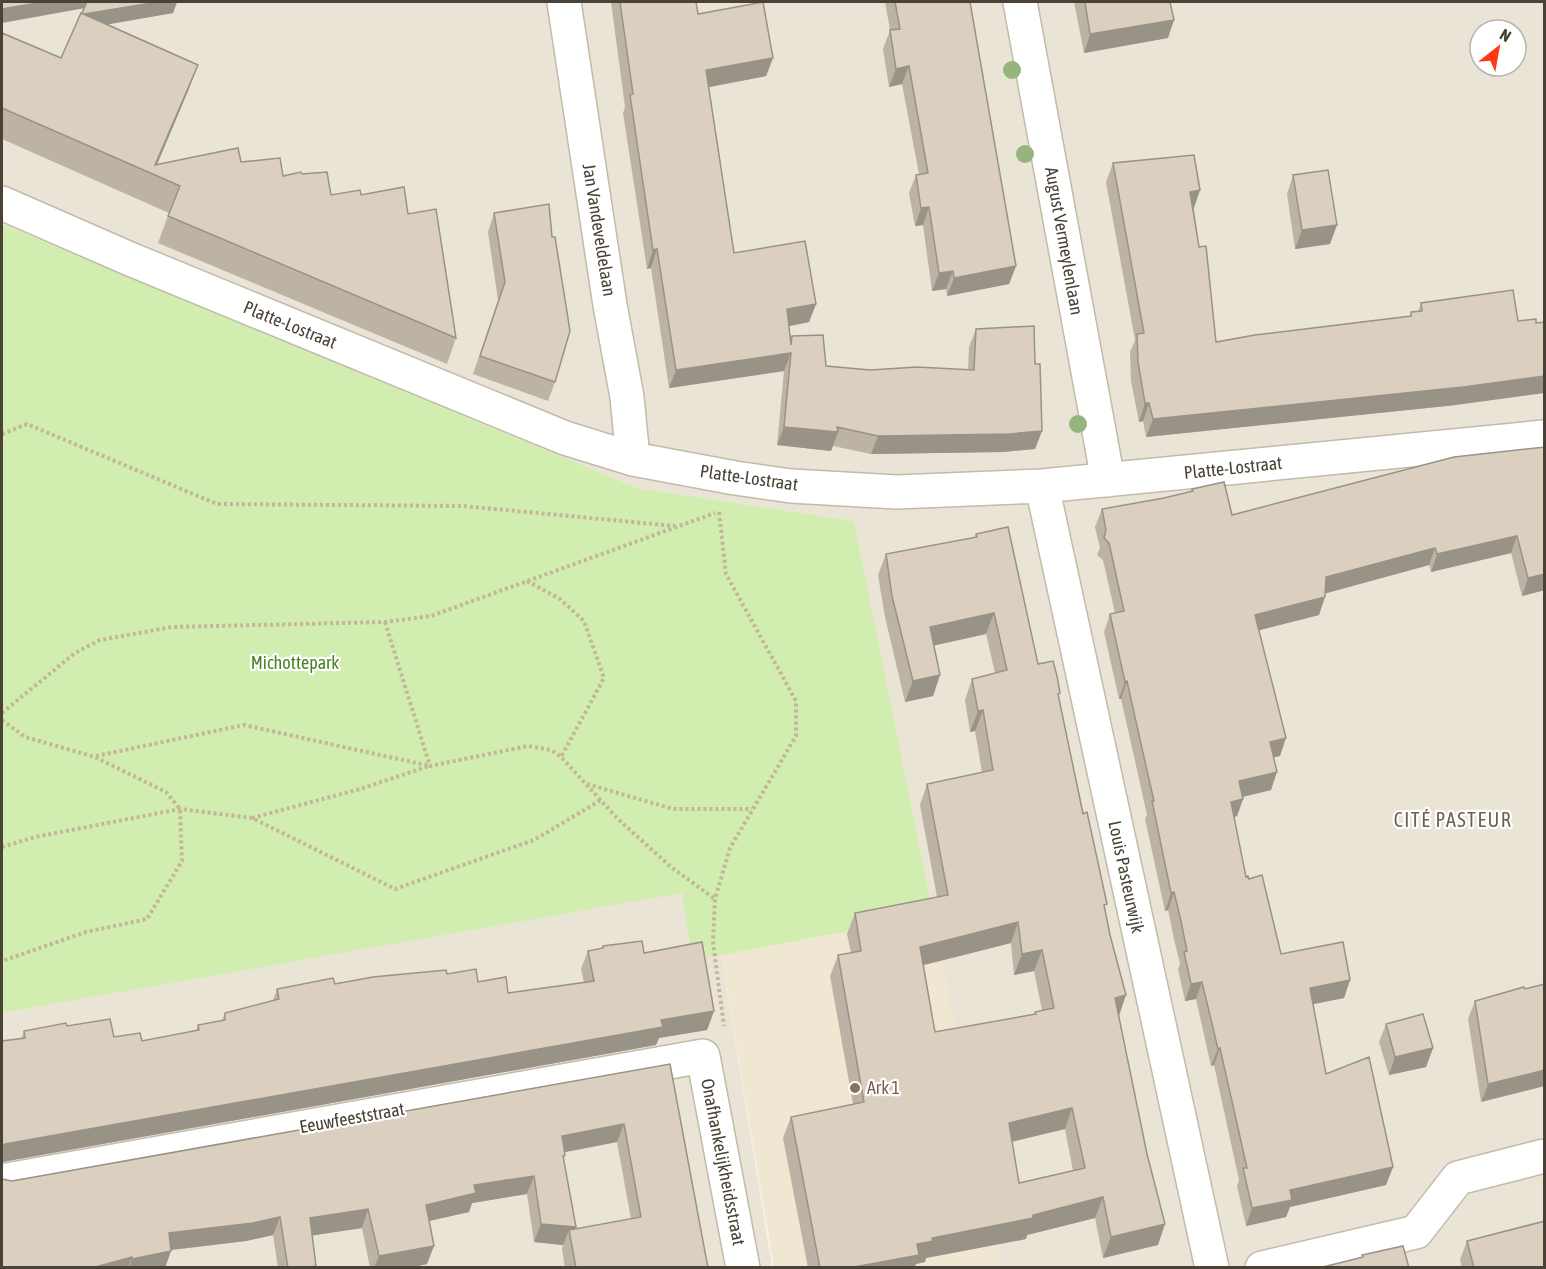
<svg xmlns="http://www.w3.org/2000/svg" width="1546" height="1269" font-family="'Asap Condensed',sans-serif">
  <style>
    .residential { fill: #eae4d6; fill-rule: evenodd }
    .education { fill: #f0e7d2 }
    .green { fill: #d1edaf }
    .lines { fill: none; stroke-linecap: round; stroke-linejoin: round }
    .street-casing { stroke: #c2baaa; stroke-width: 36 }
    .path { stroke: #c5b69a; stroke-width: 4; stroke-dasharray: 3 3; stroke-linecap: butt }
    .street { stroke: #fff; stroke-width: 33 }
    .tree { fill: #96b47d }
    .wall { fill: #bcb3a5; fill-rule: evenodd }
    .shaded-wall { fill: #999286 }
    .building { fill: #dbd0c0; stroke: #999286; stroke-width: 1.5; fill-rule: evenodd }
    .education-dot { fill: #8d6e63; stroke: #fff; stroke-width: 2 }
    .labels { text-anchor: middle; stroke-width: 4.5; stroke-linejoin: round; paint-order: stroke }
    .street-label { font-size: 18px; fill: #4a4236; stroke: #fff }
    .park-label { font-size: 18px; fill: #488224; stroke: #fff }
    .education-label { font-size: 18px; fill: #785e54; stroke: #fff; text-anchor: start }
    .neighbourhood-label { font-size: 20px; letter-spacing: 1.5px; fill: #6e604d; stroke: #fff }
  </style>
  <rect width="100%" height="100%" fill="#f6f2e9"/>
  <path class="residential" d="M2,2h1542v1265h-542l-148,-746 -217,-33 -635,-264zM1480,30h36v36h-36z
    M682,892l10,63h29l51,312 -770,1v-255z"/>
  <path class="education" d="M933,915l69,352h-228l-53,-312z"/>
  <path class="green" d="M2,224l635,264 217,33 79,394 -212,40 -29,1 -10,-63 -680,120z"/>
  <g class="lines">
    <defs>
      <path id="street" d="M564,2l46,303 17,92 6,62
        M1020,2l88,478
        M2,203l128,56 435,179 68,21 102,19 56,8 106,6 145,-6 502,-49
        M1042,486l170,782
        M2,1181l701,-125 40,212
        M1262,1268l154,-36 42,-54 86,-22"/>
    </defs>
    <use href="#street" class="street-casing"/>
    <path class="path" d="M2,434l25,-10 190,80 246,2 212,20
      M719,512l7,62 70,127v35l-66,112 -15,51 -2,43 11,84
      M527,581l33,18 24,22 20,57 -43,79 57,62 53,48 44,32
      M385,622l45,144 98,-20 23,4 10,7
      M2,713l73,-60 25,-13 72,-13 213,-5 46,-6 284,-103
      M2,720l23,17 70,20 71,35 14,17 2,52 -35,58 -61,13 -84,29
      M96,756l148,-31 186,41
      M587,784l86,25h79
      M252,818l108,-29 69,-23
      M2,847l33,-10 145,-28 72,9 143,71 139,-49 67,-40"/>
    <use href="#street" class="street"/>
  </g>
  <g class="tree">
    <circle cx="1012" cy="70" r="9"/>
    <circle cx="1025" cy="154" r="9"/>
    <circle cx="1078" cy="424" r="9"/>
  </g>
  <path class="wall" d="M2,2h175l-4,11 -65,11 90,41 -10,26 -31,73 84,-2 42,14 19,-2 29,21h30l47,19 48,124 -9,26 -289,-121 11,-30 -167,-74v-106l59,25 23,-50z
    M611,2h85l2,12 75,44 -7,18 -57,11 25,166 82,51 -7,18 -20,4 2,14 1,-4 34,30 44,4h98l1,-23 7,-18 59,35 7,67 -7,18 -32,3 -132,2 -38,-8 -2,5 -54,-6 7,-74 -115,17 -18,-120 -4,1 -24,-156 2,-6z
    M885,2h85l46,264 -7,18 -62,12 -1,-7 -14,2 -9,-66 -8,1 -6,-33 7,-18 3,-1 -17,-90 -13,3 -6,-38 7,-19z
    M1074,2h96l-2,36 -84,15z
    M1113,163l81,45 5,39 17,95 194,-26 1,-4h7l3,-9 35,102 -310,32 -3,-16 -4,1 -8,-41 -1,-29 5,-12 -29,-158z
    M1293,175l37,69 -35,5 -8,-55z
    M494,213l58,24 3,145 -7,19 -75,-27 25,-74 -10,-68z
    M1545,447v143l-23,6 -11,-43 -80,19 -2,-7 -104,28 -6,22 -60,15 21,126 -6,1 -3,33 -28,7v2l-6,17 -3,1 12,60 35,77 69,26 -6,18 -31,6 13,70 67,93 -7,18 -96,22 -4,10 -40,9 -9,-40 2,-6 -25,-115 -3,1 -15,-67 -11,2 -7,-32 2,-5 -6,-25 -6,-29 -3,1 -20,-92 2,-4 -12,-54 -14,-62h-2l-15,-67 6,-18 5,-1 -12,-53 -6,-5 3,-7 -5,-21 7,-18 62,-11 27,-6 1,-3 40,26z
    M976,534l62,130 20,33 47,212 14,107 39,229 -55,13 -8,-40 -68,17 -1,4 -100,19 -1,4 -9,2 -2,4h-106l-25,-130 8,-21 62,-13 -23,-128 8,-21 13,-2 -4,-19 8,-21 82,-16 -17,-92 7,-21 55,-12 -7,-41 -5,1 -5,-32 7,-21 23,-6 -9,-39 -52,11 6,30 -7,21 -28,6 -20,-85 -7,-42 8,-21 89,-17zM1011,943l3,32 20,-4 8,39 -7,2v2l-100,18 -12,-67zM1065,1129l8,42 -54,12 -7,-41z
    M603,946l41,7 70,58 -7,19 -48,8 -3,7 -654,117v-121l19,-2 3,-8 43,-5 47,11 28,4 54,-10 2,-6 24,-5 3,-7 48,-12 4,-12 170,-15 31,8 30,11 76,-10 -3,-14 7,-18 14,-2z
    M1525,989l-44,113 -13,-83 7,-18z
    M1386,1024l47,24 -7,19 -37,8 -10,-33z
    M670,1064l38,204h-143l-3,-19 1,-4 -29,-3 -7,-48 -55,9 -3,9 -40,9 -2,43 -18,4h-39l-8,-40 -50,7 4,33h-38l-5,-33 -27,6 -75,9 -6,18h-163l1,-88 9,1zM617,1142l14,77 -56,10 -11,-69 1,-5v-3z
    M1467,1241l78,27h-83l-2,-8z"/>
  <path class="shaded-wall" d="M43,2h45l-3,6 -83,15v-14z
    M158,2h19l-4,11 -97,17 5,-16z
    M1174,20l-6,18 -84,15 6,-19z
    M773,58l-7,18 -67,13 7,-19z
    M198,65l-10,26 -35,83 2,-9z
    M909,66l-7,18 -13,3 7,-18z
    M1200,190l-6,18 -10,2 6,-18z
    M929,207l-6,18 -8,1 6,-18z
    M1337,225l-7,19 -35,5 7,-19z
    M657,249l-6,19 -4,1 6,-19z
    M1016,266l-7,18 -62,12 7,-18z
    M953,271l-7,18 -14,2 7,-18z
    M816,304l-7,18 -29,6 7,-19z
    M791,353l-7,18 -115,17 7,-18z
    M1545,376v17l-89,12 -310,32 7,-18z
    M1145,403h4l-6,18 -4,1z
    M784,427l54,5 -7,19 -54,-6z
    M1042,431l-7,18 -32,3 -132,2 7,-18z
    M1517,536l-6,17 -80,19 6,-18z
    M1435,548l-6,17 -109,30 6,-18z
    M1545,574v16l-23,6 6,-18z
    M1325,597l-6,18 -70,18 6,-18z
    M994,613l-8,21 -63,14 7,-21z
    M940,675l-7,21 -28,6 8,-21z
    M1127,681l-6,18h-2l6,-17z
    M983,710l-8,21 -5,1 8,-21z
    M1286,738l-6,18 -16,3 6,-17z
    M1277,772l-6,18 -38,9 6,-18z
    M1243,799l-6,17 -12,4 6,-18z
    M1174,892l-6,18 -3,1 6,-18z
    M1018,922l-7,21 -99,25 8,-21z
    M1042,950l-8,21 -20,4 8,-21z
    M1350,980l-6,18 -40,8 6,-18z
    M1202,982l-6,17 -11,2 6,-17z
    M1126,995l-7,21 -4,-18z
    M714,1011l-7,19 -48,8 -3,7 -654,117v-16l3,-2 656,-124z
    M1220,1048l-6,17 -3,1 7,-17z
    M1433,1048l-7,19 -37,8 6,-18z
    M1545,1070v16l-64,16 7,-18z
    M1072,1108l-7,21 -64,15 8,-21z
    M624,1124l-7,18 -62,12 7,-18z
    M1393,1167l-7,18 -96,22 -4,10 -40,9 6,-18 38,-18z
    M534,1176l-7,18 -55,9 -3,9 -49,11 6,-18 48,-20z
    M1103,1197l-8,21 -68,17 -1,4 -100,19 -1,4 -9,2 -2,4h-65l68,-24 15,-6 101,-23z
    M368,1209l-6,19 -59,9 7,-19z
    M280,1217l-7,18 -27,6 -84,10 7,-18z
    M541,1224l35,3 -5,15 -2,-12 -6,15 -29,-3z
    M1165,1224l-7,21 -55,13 8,-21z
    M434,1246l-7,18 -18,4h-35l5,-12z
    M171,1251l-6,17h-36l3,-9z
    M132,1257l-4,11h-36z"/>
  <path class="building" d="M2,2h41l-41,7z
    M87,2h71l-74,12 -2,-1z
    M620,2h76l2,12 65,-12 10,56 -67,12 28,183 71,-12 11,63 -29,5 4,36 1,-9 31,-1 3,31 44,4 47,-3 57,3 2,-41 58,-3 1,38h5l2,67 -33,3 -131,2 -41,-9 1,5 -54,-5 7,-74 -115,17 -19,-121 -4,1 -23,-155 3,-1z
    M895,2h75l46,264 -62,12 -1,-7 -14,2 -10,-66 -8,1 -5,-33 12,-2 -19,-107 -13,3 -6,-39 10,-1z
    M1085,2h85l4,18 -84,14z
    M81,13l117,52 -43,100 83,-17 3,14 39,-4 3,18 18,-4 1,2 25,-2 4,23 29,-5 1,5 43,-8 4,27 28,-5 20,129 -288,-122 12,-30 -178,-78v-75l59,25z
    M1194,155l6,35 -10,2 9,55 7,-1 10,96 39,-7 156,-19v-4l11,-1 -1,-8 92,-13 5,31 18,-2v4l9,-1v54l-82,11 -310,32 -4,-16h-4l-7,-41 -1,-28 7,-1 -31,-170z
    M1328,170l9,55 -35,5 -9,-55z
    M549,204l3,33h3l15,94 -15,51 -75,-26 25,-74 -11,-69z
    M1545,447v127l-17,4 -11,-42 -80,18 -2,-6 -109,29 -1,20 -70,18 31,123 -16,4 7,30 -38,9 4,18 -12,3 15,75 2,-1 1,3 13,-4 19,79 62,-12 7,38 -40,8 16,86 43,-17 24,110 -103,23 2,10 -40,8 -9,-40h4l-27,-120 -2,1 -16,-67 -11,2 -7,-32 3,-1 -6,-30 -7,-29 -3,1 -19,-92h2l-13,-57 -14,-63 -2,1 -15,-68 14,-3 -15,-68 -5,-5 2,-8 -4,-21 62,-11 29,-7 -1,-2 32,-7 8,33 222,-58z
    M1008,527l30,137 15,-3 4,15 3,17 -2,1 25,120 4,-2 20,92 -3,1 6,30 16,60 -11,3 32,156 18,70 -54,13 -8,-40 -70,18v3l-101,20 1,3 -16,3 2,11 -70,13h-29l-29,-151 73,-15 -26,-147 23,-4 -6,-38 93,-18 -21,-111 66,-14 -10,-60 -5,1 -6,-32 35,-9 -13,-57 -64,14 10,48 -27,6 -21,-85 -6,-42 91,-17 -1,-3zM1018,922l4,32 20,-4 12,58 -19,4 1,2 -101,18 -15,-85zM1072,1108l13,60 -66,15 -10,-60z
    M642,941l2,12 58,-11 12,69 -53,9 2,7 -658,117 -3,2v-105l23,-3 -1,-7 42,-8 1,3 43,-7 4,18 26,-4 2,8 57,-11 -1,-5 27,-5v-7l54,-14 -2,-10 56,-11 2,6 38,-7 73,-7 1,4 29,-5 2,13 28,-5 2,16 86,-12 -6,-30 15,-3v-2z
    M1545,984v86l-57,14 -13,-83 49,-14 1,2z
    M1423,1014l10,34 -38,9 -9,-33z
    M670,1064l38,204h-132l-7,-38 72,-13 -17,-93 -62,12 3,19 -2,1 13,71 -35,-3 -7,-48 -60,9 2,8 -50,12 8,41 -55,10 -11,-47 -58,9 6,48 -13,2h-15l-8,-51 -27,6 -84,10 2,18 -39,8v-2l-40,11h-90v-89l10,2z
    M1545,1221v47h-71l-7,-27z
    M1403,1246l6,22h-90l44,-11 -1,-2z"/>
  <circle class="education-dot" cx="855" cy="1088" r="6"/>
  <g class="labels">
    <g class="street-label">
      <text transform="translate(599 230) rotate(81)" y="6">Jan Vandeveldelaan</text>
      <text transform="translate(1064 241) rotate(80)" y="6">August Vermeylenlaan</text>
      <text transform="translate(290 325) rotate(22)" y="6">Platte-Lostraat</text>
      <text transform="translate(1233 468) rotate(-6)" y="6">Platte-Lostraat</text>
      <text transform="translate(749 478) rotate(8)" y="6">Platte-Lostraat</text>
      <text transform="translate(1126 877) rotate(78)" y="6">Louis Pasteurwijk</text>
      <text transform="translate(352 1118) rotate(-10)" y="6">Eeuwfeeststraat</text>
      <text transform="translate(723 1162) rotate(79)" y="6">Onafhankelijkheidsstraat</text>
    </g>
    <g class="park-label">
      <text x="295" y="669">Michottepark</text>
    </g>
    <g class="education-label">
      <text x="867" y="1094">Ark 1</text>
    </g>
    <g class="neighbourhood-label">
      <text x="1453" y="827">CITÉ PASTEUR</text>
    </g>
  </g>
  <rect width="1546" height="1269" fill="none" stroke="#4a4236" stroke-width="6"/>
  <g transform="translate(1498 48) rotate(31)"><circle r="28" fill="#ffffff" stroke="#b7b3af" stroke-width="1.5"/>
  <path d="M0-4.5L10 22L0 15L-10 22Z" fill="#ff3816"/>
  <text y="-9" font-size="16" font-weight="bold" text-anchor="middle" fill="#4a4236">N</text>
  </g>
</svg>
